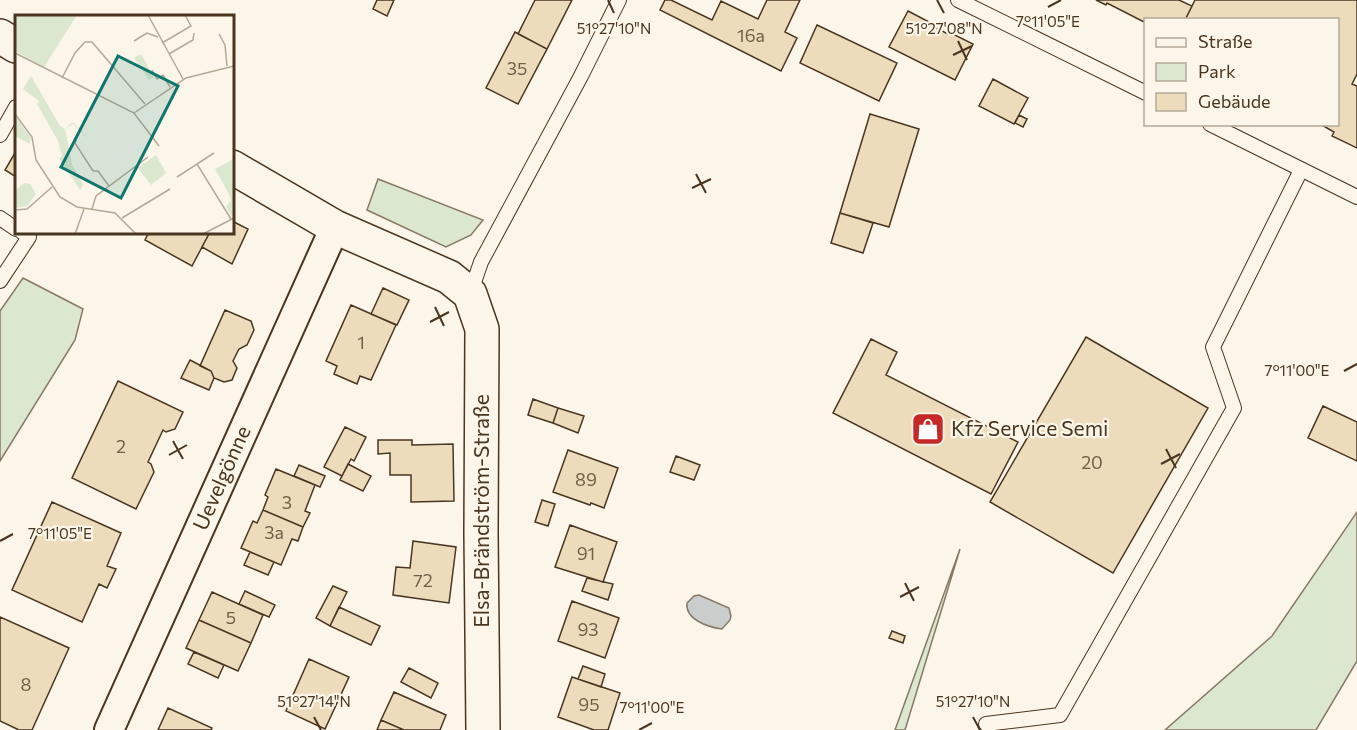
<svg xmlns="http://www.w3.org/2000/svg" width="1357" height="730" font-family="Commissioner,sans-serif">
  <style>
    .green { fill: #dce7d0; stroke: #887966; stroke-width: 1.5 }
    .water { fill: #c9cecd; stroke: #887966; stroke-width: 1.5 }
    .building { fill: #ecdcbc; stroke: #4a3520; stroke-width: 1.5 }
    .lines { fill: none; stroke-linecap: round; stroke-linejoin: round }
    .lane-casing { stroke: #4a3520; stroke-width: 16 }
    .street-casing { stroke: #4a3520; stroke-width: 32 }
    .secondary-casing { stroke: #4a3520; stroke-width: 36 }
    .lane { stroke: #fbf6e9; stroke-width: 14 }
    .street { stroke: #fbf6e9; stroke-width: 28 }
    .secondary { stroke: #fbf6e9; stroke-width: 33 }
    .ticks { fill: none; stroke: #4a3520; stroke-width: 2 }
    .labels { text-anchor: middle; stroke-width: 4.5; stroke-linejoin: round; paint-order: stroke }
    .number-label { font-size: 18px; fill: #725f47 }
    .poi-label { font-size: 21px; fill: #4a3520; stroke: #fbf6e9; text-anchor: start }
    .street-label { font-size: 21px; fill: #4a3520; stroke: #fbf6e9 }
    .inset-road { fill: none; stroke: #b4a999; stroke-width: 1.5 }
    .view { fill: #0f766e; fill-opacity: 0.15; stroke: #0f766e; stroke-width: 3 }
    .inset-edge { fill: none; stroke: #4a3520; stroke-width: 3 }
    .ticks-label { font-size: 15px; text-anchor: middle; fill: #4a3520; stroke: #fbf6e9; stroke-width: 4.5; stroke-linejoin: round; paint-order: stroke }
  </style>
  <rect width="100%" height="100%" fill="#fbf6e9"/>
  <path class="green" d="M378,179l105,41 -12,15 -25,12 -79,-37z
    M23,278l60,31 -8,31 -75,121v-150z
    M1357,512v149l-41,69h-151l107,-94z
    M960,549l-55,181h-10z"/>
  <path class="water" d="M699,595l30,13 2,8 -1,4 -8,9c-15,-2 -37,-10 -35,-26l7,-7z"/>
  <path class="building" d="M377,0h17l-7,16 -14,-7z
    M535,0h37l-25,49 -29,-15z
    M665,0h6l41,20 9,-19 37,18 9,-19h33l-15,32 12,6 -16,33 -121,-61z
    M1096,0h83l13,6 -7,14h-39v3l-39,-20 -1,2z
    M1195,0h162v74l-5,10 5,2v62l-25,-12 2,-4 -14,-8h18v-104h-153z
    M908,11l25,13 -1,2 16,8 1,-2 24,12 -18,36 -66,-33z
    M817,25l80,38 -18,38 -79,-38z
    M515,32l32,17 -29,55 -32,-16z
    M993,79l35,19 -14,26 -35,-18z
    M870,114l49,15 -30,98 -49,-14z
    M1019,115l8,4 -4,8 -8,-4z
    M16,151v26l-11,-7z
    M840,213l33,10 -10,30 -32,-10z
    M232,221l16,8 -16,35 -30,-17 8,-15h22z
    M149,232h61l-18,34 -47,-26z
    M383,288l26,12 -12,25 -26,-11z
    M351,305l45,20 -25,55 -11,-4 -3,8 -23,-10 3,-8 -11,-5z
    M225,310l26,11 3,9 -7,15 -8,4 -6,12 4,7 -5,12 -8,2 -10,-4 -3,-7 -11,-5z
    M1086,337l122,71 -95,165 -123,-71z
    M871,339l26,13 -11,23 132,67 -27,52 -158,-81z
    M190,360l21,11 3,7 -5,12 -28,-12z
    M118,381l65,31 -8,17 -9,3 -3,-2 -15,32 3,2 3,8 -18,37 -64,-31z
    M533,399l25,9 -5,15 -25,-8z
    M1323,406l34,16v39l-49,-23z
    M558,408l26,8 -6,17 -25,-10z
    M345,427l21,10 -12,24 -3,-2 -9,17 -18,-9z
    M378,440h34v5l41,-1 1,57 -43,1v-27h-21v-22l-12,1z
    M568,450l50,18 -14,40 -13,-5 -1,2 -37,-13z
    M676,456l24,9 -6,15 -24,-8z
    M348,464l23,12 -8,15 -23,-11z
    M299,465l26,11 -5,11 -26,-11z
    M276,469l39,16 -10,26 5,2 -7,14 -40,-17 5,-13 -3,-2z
    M542,500l13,4 -7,22 -13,-4z
    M52,502l69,31 -14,33 9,3 -9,19 -8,-4 -17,38 -70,-32z
    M263,510l40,17 -5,14 -6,-2 -11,26 -40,-17 12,-27 4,2z
    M570,525l47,17 -14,40 -48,-15z
    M413,541l43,6 -7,56 -56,-8 3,-28 14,1z
    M250,552l24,10 -6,13 -24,-10z
    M587,578l26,6 -5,16 -26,-9z
    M333,586l14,6 -17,34 -14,-8z
    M245,591l30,14 -6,12 -30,-13z
    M212,592l51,23 -12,28 -52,-23z
    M572,601l47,17 -14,40 -47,-17z
    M339,607l41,19 -9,19 -41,-19z
    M0,617l69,31 -37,82h-13l-19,-9z
    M199,620l52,23 -13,28 -52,-23z
    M892,631l13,5 -2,7 -14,-5z
    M194,652l30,13 -6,13 -30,-14z
    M309,659l40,18 -24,52 -39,-18z
    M583,666l22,8 -4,13 -23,-8z
    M409,668l29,15 -7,15 -30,-16z
    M572,677l48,16 -12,37h-14l-36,-13z
    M394,692l52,23 -6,15h-36l-23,-10z
    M168,708l44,20 -1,2h-53z
    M381,720l23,10h-27z"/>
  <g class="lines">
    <defs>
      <path id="lane" d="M958,0l188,93
        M1210,124l147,73
        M0,135l16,-28
        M0,218l16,11
        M0,281l29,-44 -7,-5
        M470,294l11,-32 100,-186 38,-76
        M986,724l74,-9 174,-307 -21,-61 88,-177"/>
      <path id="street" d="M109,730l226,-503"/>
      <path id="secondary" d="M0,36l16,10
        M232,167l103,60 114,50 21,17 12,35 -1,204 2,197"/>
    </defs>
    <use href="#lane" class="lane-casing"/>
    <use href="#street" class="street-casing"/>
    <use href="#secondary" class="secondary-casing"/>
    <use href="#lane" class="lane"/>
    <use href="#street" class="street"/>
    <use href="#secondary" class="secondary"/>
  </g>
  <path class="ticks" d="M608,0l6,13M937,0l7,13M1048,7l13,-7M958,41l9,19M953,55l19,-9M696,174l10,19M692,188l19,-9M435,307l9,19M430,322l19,-10M1344,371l13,-7M173,441l10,18M1166,449l10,19M169,455l18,-10M1161,464l19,-10M0,541l13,-7M905,583l9,18M900,597l19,-10M314,717l7,13M973,717l7,13M639,730l13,-7"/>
  <defs>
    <symbol id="shop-square" viewBox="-11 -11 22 22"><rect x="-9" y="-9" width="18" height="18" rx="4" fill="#c62828" stroke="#fbf6e9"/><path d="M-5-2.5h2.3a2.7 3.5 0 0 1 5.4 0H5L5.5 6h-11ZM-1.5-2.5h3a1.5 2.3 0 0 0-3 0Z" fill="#fff"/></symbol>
  </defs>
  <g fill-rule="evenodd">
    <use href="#shop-square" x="909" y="410" width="38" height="38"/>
  </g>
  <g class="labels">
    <g class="number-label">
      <text x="751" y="42">16a</text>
      <text x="517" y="75">35</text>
      <text x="361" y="349">1</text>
      <text x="121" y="453">2</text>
      <text x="1092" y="469">20</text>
      <text x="586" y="486">89</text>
      <text x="287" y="509">3</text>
      <text x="274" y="539">3a</text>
      <text x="586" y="560">91</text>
      <text x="423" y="587">72</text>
      <text x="231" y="624">5</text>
      <text x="588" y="636">93</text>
      <text x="26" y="691">8</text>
      <text x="589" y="711">95</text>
    </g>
    <g class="poi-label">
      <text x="951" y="436">Kfz Service Semi</text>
    </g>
    <g class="street-label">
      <text transform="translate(222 478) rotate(-66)" y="7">Uevelgönne</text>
      <text transform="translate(482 511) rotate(-90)" y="7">Elsa-Brändström-Straße</text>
    </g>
  </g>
  <g transform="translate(15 15)">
    <rect width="219" height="219" fill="#fbf6e9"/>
    <path d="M0,0h62l-33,52 -29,-16zM126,39l13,23 -5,3 -15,-22zM16,61l29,50 5,3 8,-7 19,20 -19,-18 -8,5 7,35 11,21 -3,5 -21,-32 3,-2 -4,-15 -21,-37 2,-3 -16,-12zM0,101l16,22 -1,6 -15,-8zM219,137v63l-3,1 -5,-10 5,-5 -2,-7 -14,-25 17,-9zM141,140l10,18 -15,12 -13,-17zM9,168l6,1 6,10 -9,12 -12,2v-17z" fill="#dce7d0"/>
    <path class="inset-road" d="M133,0l35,64M204,19l6,11 2,21M119,26l13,-8 11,4M147,28l29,-17 -6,-11M0,38l119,60 25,33M154,39l24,-14 1,-7M137,55l5,9 6,-4 7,12M47,63l13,-25 10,-11h7l53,62M119,98l52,-35 48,-12M0,99l17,23 4,23 24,37 17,10 38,6 21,21M62,122l-2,6 18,28h5l11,15M182,149l17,-11M162,162l20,-13 34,55M77,194l4,-13 52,-39M0,195l12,-1 25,-22M107,203l48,-29M60,219l9,-25M188,219l31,-16"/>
    <path class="view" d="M103,41l60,30 -57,112 -60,-31z"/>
    <rect width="219" height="219" class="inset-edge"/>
  </g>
  <g class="ticks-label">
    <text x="1048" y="27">7°11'05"E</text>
    <text x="614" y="34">51°27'10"N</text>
    <text x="944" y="34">51°27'08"N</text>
    <text x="1297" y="376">7°11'00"E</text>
    <text x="60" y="539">7°11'05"E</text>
    <text x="314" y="707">51°27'14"N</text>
    <text x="973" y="707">51°27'10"N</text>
    <text x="652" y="713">7°11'00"E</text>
  </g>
  <rect x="1144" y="18" width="195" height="108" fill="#fbf6e9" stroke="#b4a999" stroke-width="1.5"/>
  <rect x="1156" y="38" width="30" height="9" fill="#fbf6e9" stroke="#b4a999" stroke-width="1.5"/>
  <text x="1198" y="48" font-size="18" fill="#4a3520">Straße</text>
  <rect x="1156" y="63" width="30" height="18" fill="#dce7d0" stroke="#b4a999" stroke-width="1.5"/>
  <text x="1198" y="78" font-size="18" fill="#4a3520">Park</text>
  <rect x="1156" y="93" width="30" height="18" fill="#ecdcbc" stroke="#b4a999" stroke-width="1.5"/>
  <text x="1198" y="108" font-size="18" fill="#4a3520">Gebäude</text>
</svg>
